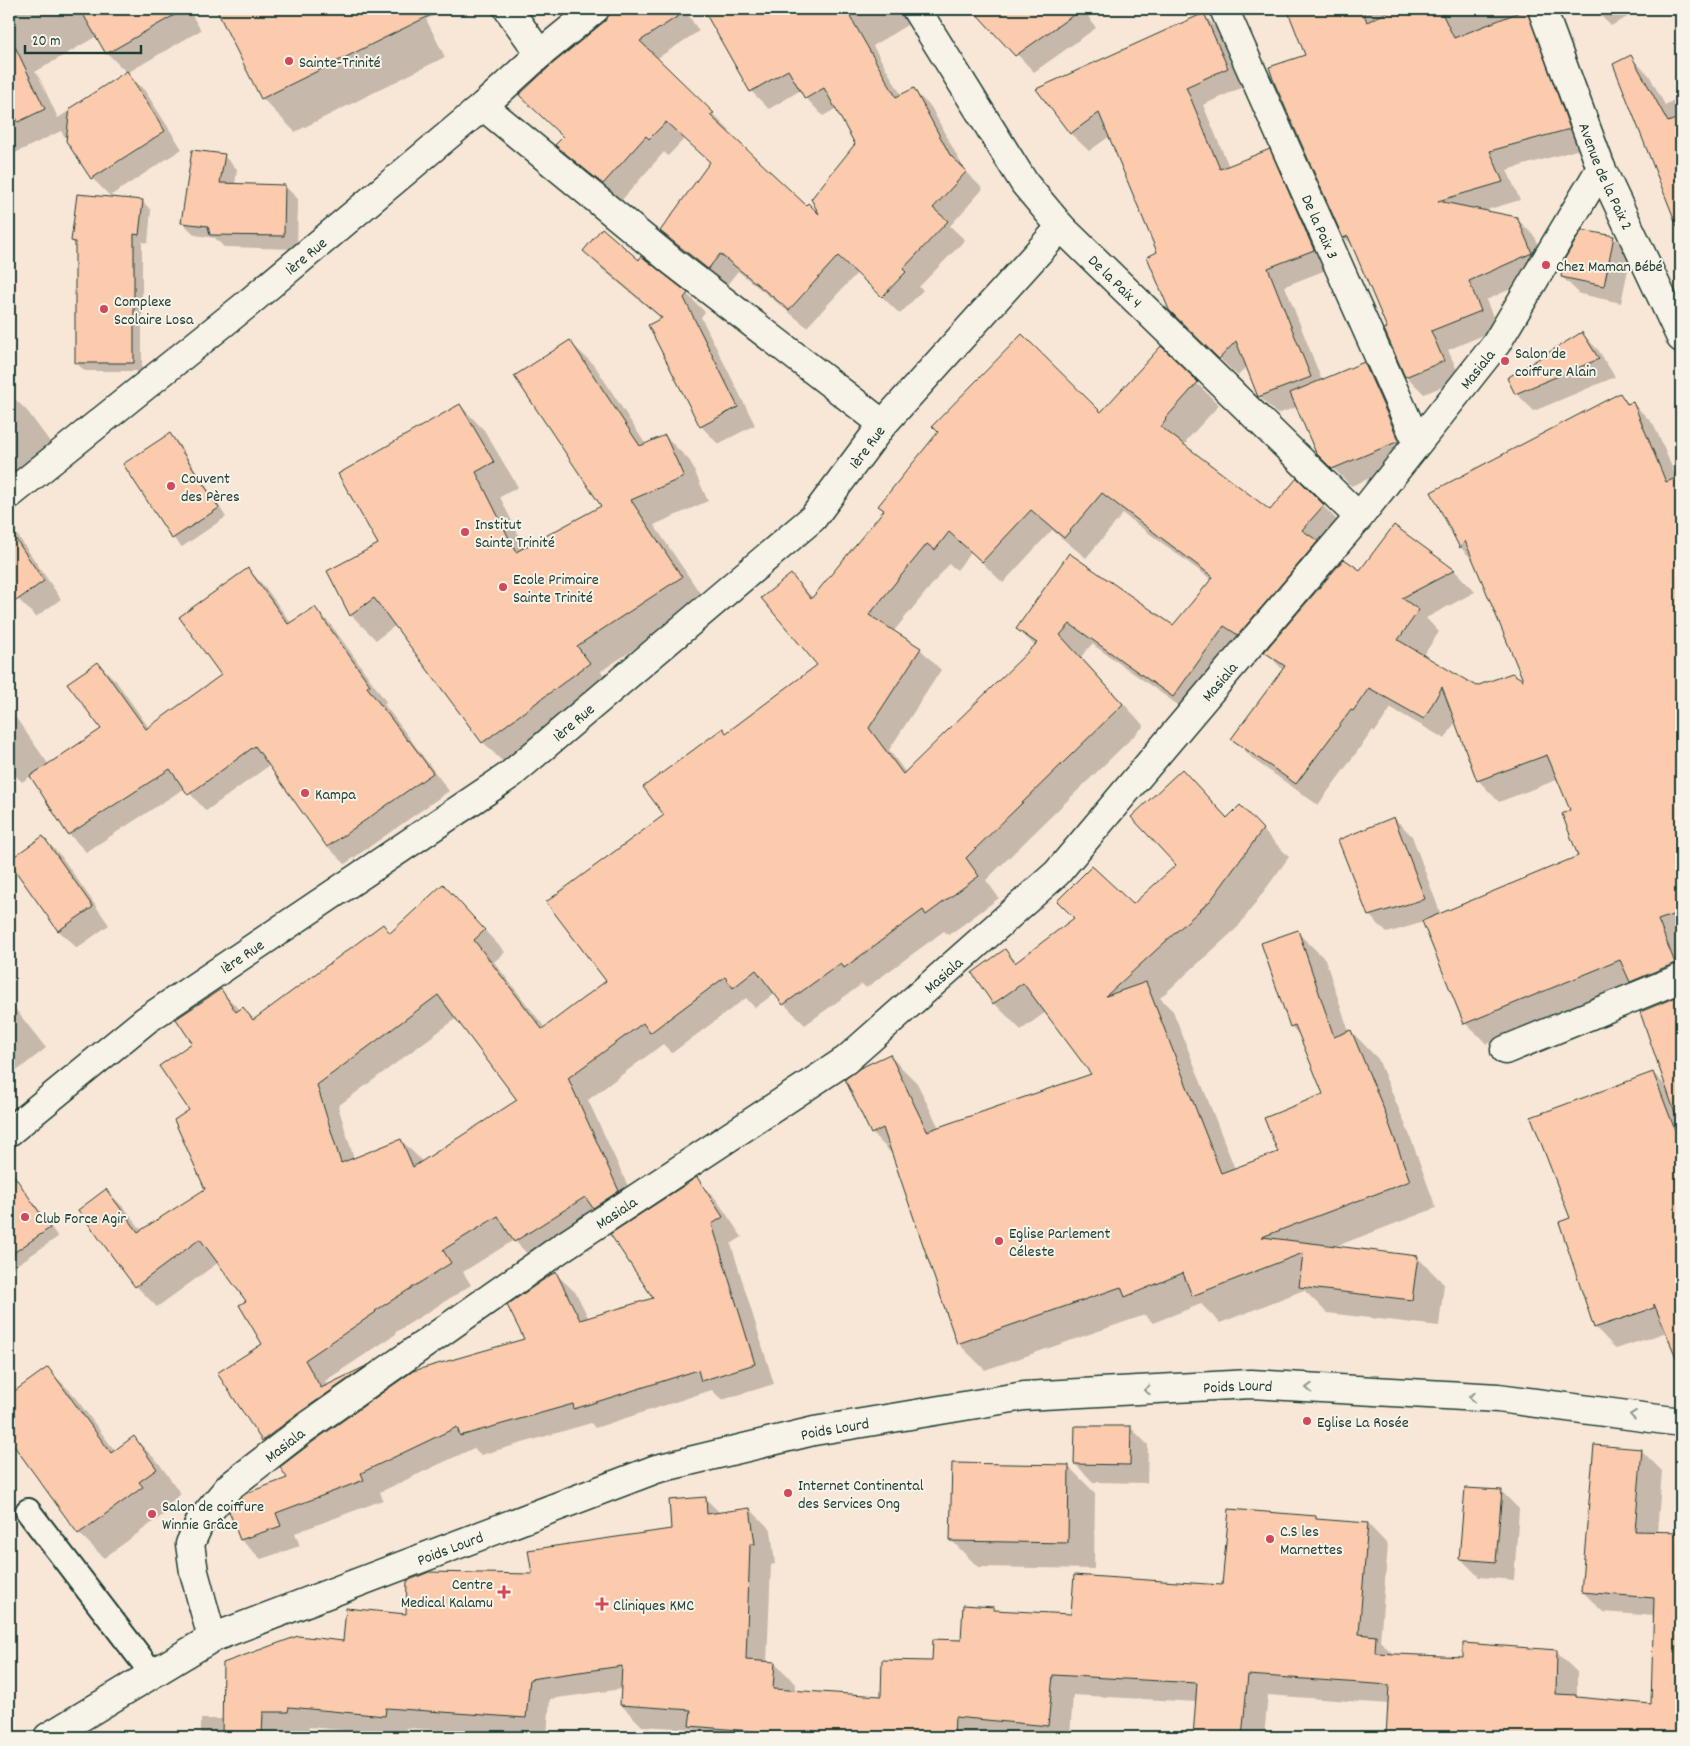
<svg xmlns="http://www.w3.org/2000/svg" width="1690" height="1746" font-family="Dekko,sans-serif">
  <style>
    .shadow { fill: #0003; fill-rule: evenodd }
    .building { fill: #fccaac; stroke: #1f3d34; fill-rule: evenodd }
    .lines { fill: none; stroke-linecap: round; stroke-linejoin: round }
    .service-casing { stroke: #1f3d34; stroke-width: 28 }
    .minor-casing { stroke: #1f3d34; stroke-width: 31 }
    .primary-casing { stroke: #1f3d34; stroke-width: 31 }
    .service { stroke: #f7f3e8; stroke-width: 24 }
    .minor { stroke: #f7f3e8; stroke-width: 28 }
    .primary { stroke: #f7f3e8; stroke-width: 28 }
    .oneway { stroke: #8b988e }
    .poi-dot { fill: #d1495b; stroke: #f7f3e8; stroke-width: 2 }
    .labels { text-anchor: middle; stroke-width: 4; stroke-linejoin: round; paint-order: stroke }
    .poi-label { font-size: 16px; fill: #1f3d34; stroke: #f7f3e8; text-anchor: start }
    .street-label { font-size: 16px; fill: #1f3d34; stroke: #f7f3e8 }
  </style>
  <rect width="100%" height="100%" fill="#f8e7d6"/>
  <filter id="ink" filterUnits="userSpaceOnUse"><feTurbulence type="fractalNoise" baseFrequency=".02" numOctaves="2"/><feDisplacementMap in="SourceGraphic" scale="10" xChannelSelector="R" yChannelSelector="G"/><feConvolveMatrix kernelMatrix="1 2 1 2 8 2 1 2 1" color-interpolation-filters="sRGB"/></filter>
  <g filter="url(#ink)">
    <path class="shadow" d="M9,9h179l13,21 -74,43 18,18 37,58 -72,47 -18,-18 -31,-47 -52,25zM97,36l10,17 20,20 -69,45 -20,-43 -3,-3z
      M217,9h235l-26,10 19,38 -150,75 -33,-34z
      M572,9h112l15,22 -43,28 74,72 -3,2 79,74 17,12 34,-74 -20,-37 -14,8 -17,-18 -5,-8 -32,19 -18,-18 -47,-82h229l-60,37 29,50 11,-6 18,17 34,64 18,18 -33,37 15,14 -46,47 4,3 -23,24 -43,-41 -50,54 -69,-56 -12,15 -47,-38 -18,-17 50,-68 -26,-25 -17,18 -4,-4 -43,49 -47,-38 -17,-18 7,-8 47,-126 -8,3 -13,11z
      M974,9h133l-19,7 8,12 -62,44z
      M1288,9h265l34,138 -80,23 13,30 -37,11 33,7 19,19 14,35 -63,28 12,29 -50,21 13,29 -37,15 -18,-18 -51,-128 -11,-11 -37,-182z
      M1594,9h48l-31,17z
      M1204,15l17,18 24,53 -42,19 26,62 40,-16 18,18 44,99 -46,18 37,95 42,-18 18,18 34,78 -65,27 -34,-34 -20,-45 -20,7 -17,-17 -13,-31 -9,10 -50,-48 -78,-192 -21,15 -18,-17 -33,-45z
      M1630,57l19,18 16,30 16,-9v136l-66,-168z
      M224,156l13,13 -2,16 50,1 13,13 -1,50 -73,-2 -9,-9 -20,-3 -13,-13z
      M143,202l8,8 -3,33 -6,-1v129h-57l-9,-8v-118l-4,-4z
      M1613,237l18,18 -10,48 -41,-9 -18,-17z
      M585,251l54,10 48,33 18,18 -4,5 54,108 -37,19 -17,-18 -39,-107 -60,-50z
      M1582,333l17,18 16,26 -81,34 -18,-18z
      M570,342l25,24 51,79 19,-9 25,25 18,40 -54,24 52,77 -105,69 12,17 -105,79 -25,-25 -87,-117 -20,15 -25,-25 -23,-43 52,-28 80,-139 24,25 34,57 -18,10 25,51 77,-41z
      M1161,348l58,57 -33,36 1,1 -3,4 86,66 27,-32 47,47 -20,23 14,13 -79,92 -14,-9 -50,71 -103,-73 -11,13 63,69 -158,154 13,18 -50,37 -5,-4 -78,57 -4,-4 -57,41 -21,-21 -9,-11 -20,15 -9,-10 -74,55 -9,-9 -75,56 52,112 -104,51 -22,-23 -51,32 8,13 -75,47v2l-71,47 3,5 40,-20 20,20 -71,50 -33,26 -21,-22 -44,-67 44,-28 -15,-43 -29,-40 -62,45 -21,-21 -30,-96 21,21 15,20 65,-42 -16,-79 2,-67 27,-53 20,20 3,-1 12,11 128,-94 8,8 52,-48 62,66 -11,10 51,66 63,-46 57,-167 62,-81 91,-68 -27,-90 22,22 289,-184zM1123,514l89,66 -39,46 -104,-71 -51,74 17,17 -129,127 -17,-23 52,-80 -21,-21 -27,-17 56,-68 8,6 14,-18 32,31 49,-53 34,28zM457,1018l62,82 -96,62 -22,-22 -47,19 -16,-53z
      M9,393l19,19 25,34 -44,31z
      M1620,395l10,10 3,-2 21,22 23,54 4,-2v464l-2,1 2,6v43l-47,-7 -147,60 -22,-21 -41,-101 -37,11 -18,-18 25,-97 18,18 29,79 139,-58 -8,-46 -13,-32 -60,23 -21,-22 -22,-59 -11,18 -54,-31 -16,24 -2,-2 -55,75 -64,-45 -21,-22 50,-68 -17,-18 95,-80 34,-45 60,44 20,21 -49,26 13,14 -16,24 53,31 49,-4 -50,-121 -14,-14 -29,-55z
      M170,435l8,8 48,74 -44,30 -9,-9 -48,-74z
      M9,527l9,9 43,63 -25,18 -18,-18 -9,-14z
      M248,569l17,18 26,36 24,-15 17,18 55,77 -3,1 65,87 -104,73 -17,-17 -58,-82 -64,46 -21,-23 -99,64 -17,-18 -38,-58 -9,6 -13,-13v-61l40,57 54,-35 -5,-67 18,18 33,47 73,-53z
      M1182,770l46,48 12,-11 49,50 -51,70 -78,71 13,13 62,158 44,-16 46,-58 -25,-59 -9,-10 6,-94 28,27 24,73 2,-1 27,28 32,77 26,72 -102,39 83,10 27,27 -5,42 -112,-13 -23,-23 -84,33 -19,-19 -48,19 -8,-8 -160,55 -27,-27 -65,-188 -21,-22 18,-77 27,27 22,45 154,-53 -47,-63 -25,18 -27,-27 11,-52 12,11 116,-56 45,-41z
      M43,838l18,18 48,69 -32,23 -18,-17 -49,-70z
      M1681,996v88l-2,1 -37,-73z
      M9,1001l37,47 -37,29z
      M1653,1073l21,21 7,19v254l-14,-35 -51,17 -21,-22 -24,-108z
      M696,1179l20,20 26,38 -11,7 43,140 -52,16 -10,-10 -117,38 -4,-5 -110,32 -7,-7 -94,44 3,8 -88,33 5,13 -39,13 -20,-19 48,-61 237,-139 30,-66 20,19 13,26 66,-21z
      M26,1195l8,8 24,34 -49,33v-64z
      M48,1369l24,24 43,58 19,-13 24,24 23,32 -18,14 4,4 -63,46 -25,-25 -70,-96v-40z
      M1130,1427l18,18 -1,38 -54,-1 -18,-18z
      M1641,1450l21,21 -5,62h24v204h-294l2,-33 -121,-9 -4,42h-70l3,-35 -124,-7 -3,42h-368l-8,-8 -52,-3 -21,-21 1,-16 -72,10 -3,38 -140,-9 -1,8 -97,-9v5h-26v5h-82v-18h23l120,-77 63,-27 265,-85 33,-32 15,15 30,-4 21,21 4,34 -4,1 -4,98h8l21,21 -1,8 87,6 80,-57 32,-33 3,4 75,3 152,-28 91,-70 3,4 50,3 20,21 -8,96 14,14 70,4 92,-7 21,20v25l75,8 3,-89 -52,-4 -21,-21z
      M1068,1466l27,27 -1,76 -116,-2 -26,-26z
      M1501,1491l18,18 -5,71 -35,-3 -18,-18z"/>
    <path class="building" d="M80,9h105l-79,45z
      M216,9h227l-182,90z
      M610,9h79l-49,32 74,72 -4,2 96,90 2,-2 11,11 -8,-15 44,-55 -31,-56 -19,11 -17,-29 -38,22 -47,-83h143l50,88 18,-9 36,67 17,16 -34,37 15,13 -45,48 3,3 -24,25 -44,-41 -49,54 -69,-56 -12,15 -48,-38 50,-69 -44,-40 -17,17 -3,-3 -43,48 -48,-39 8,-8 -44,-42 31,-29 55,-45 4,-6z
      M972,9h110l-67,47z
      M1287,9h75l5,13 27,-13h46l14,29 73,-29 43,120 -80,22 13,31 -65,19 79,16 15,36 -63,28 12,30 -50,20 13,30 -39,16 -21,-48 3,-1 -39,-92 -5,2 -69,-156 -5,-15 36,-12z
      M1204,13l24,55 -42,19 34,82 50,-20 44,101 -46,18 43,109 -53,20 -22,-56 -17,18 -50,-49 -22,-53 10,-5 -58,-139 -29,21 -34,-45z
      M9,34l36,75 -27,13 -9,-19z
      M1631,55l37,67 13,-5v114h-2l-66,-167z
      M127,71l38,60 -74,48 -25,-38 4,-33z
      M192,150l33,4 -5,29 65,2 -1,51 -74,-1 -2,-9 -27,-3z
      M77,194l66,6 -4,35 -5,-1v129h-59v-121l-4,-1z
      M602,228l37,32 2,-4 47,37 -4,5 54,109 -38,20 -52,-102 14,-7 -79,-67z
      M1582,230l32,6 -10,50 -43,-9 3,-17z
      M1582,332l17,27 -84,35 -8,-16z
      M1022,334l79,78 60,-66 37,36 -33,37 1,1 -5,7 109,83 27,-32 27,27 -22,25 16,11 -80,94 -14,-9 -51,71 -103,-73 -10,11 63,69 -157,154 13,18 -53,39 -3,-5 -79,58 -3,-5 -58,42 -27,-35 -23,18 -8,-11 -75,56 -7,-10 -75,55 51,113 -26,17 -8,-11 -71,45 -16,-26 -55,34 8,13 -76,48 1,1 -71,48 16,28 47,-23 -72,50 -34,26 -45,-68 45,-29 -23,-39 7,-4 -46,-62 -65,48 -57,-77 28,-21 32,43 67,-43 -31,-69 15,-10 -30,-44 33,-23 -16,-24 45,-30 15,23 7,-5 10,13 130,-96 7,9 53,-49 42,46 -11,10 68,89 64,-48 -60,-79 118,-87 -21,-28 80,-59 3,5 91,-68 -56,-67 30,-24 20,25 73,-89 -6,-4 60,-74 -6,-6zM1102,493l111,84 -40,48 -104,-72 -53,76 21,14 -134,131 -34,-46 52,-80 -52,-33 58,-71 8,6 14,-18 33,30 49,-52 33,28zM438,995l79,105 -104,67 -12,-28 -60,24 -24,-78z
      M570,340l70,106 25,-11 19,42 -53,23 51,77 -105,69 13,17 -108,80 -108,-145 -24,18 -23,-45 51,-27 -40,-70 122,-70 34,58 -18,10 40,80 85,-46 -87,-130z
      M1364,362l35,79 -67,28 -16,-16 -26,-60z
      M1620,393l7,11 6,-2 33,80 15,-6v436l-23,8 17,43 -45,19 -10,-22 -156,64 -42,-103 156,-65 -16,-42 8,-4 -23,-55 -70,26 -35,-94 -18,32 -55,-31 -16,23 -2,-1 -55,74 -65,-45 54,-73 -21,-14 80,-93 16,11 34,-45 61,45 -53,28 17,12 -21,30 78,46 36,-13 11,7 -58,-139 -5,7 -29,-56z
      M170,433l49,75 -47,31 -49,-75z
      M9,529l35,52 -35,25z
      M248,568l40,56 27,-17 55,78 -3,2 41,54 1,-1 24,33 -106,74 -72,-101 -67,49 -18,-26 -102,66 -38,-59 71,-47 -34,-46 31,-21 48,67 75,-54 -42,-58z
      M1182,769l45,49 13,-13 23,24 -52,71 -105,96 40,-14 75,191 57,-21 -14,-34 59,-24 -28,-69 -5,2 -29,-84 37,-13 36,107 17,-7 32,77 27,74 -148,56 156,19 -6,44 -113,-13 4,-34 -111,43 -9,-23 -58,24 -4,-10 -164,57 -74,-216 -12,6 -26,-55 15,-11 30,-14 37,77 164,-57 -68,-91 -30,21 -21,-31 33,-24 10,14 59,-45 -17,-17 35,-35 41,38 43,-39 -45,-48z
      M1394,817l31,82 -57,17 -30,-76z
      M43,836l50,71 -35,24 -49,-69v-2z
      M1681,995v120l-5,1 -36,-104z
      M1653,1072l28,74v221h-1l-26,-63v4l-60,20 -35,-106 11,-4 -39,-101z
      M9,1168l41,60 -41,28z
      M697,1177l26,40 -11,7 43,140 -54,17 -3,-11 -124,39 -1,-5 -113,32 -3,-9 -96,46 3,7 -88,33 5,13 -41,14 -11,-29 11,-13 7,-5 40,-15 -7,-11 34,-26 99,-70 111,-32 -17,-34 42,-29 7,-4 24,48 73,-22 -43,-64z
      M48,1367l63,86 23,-17 23,33 -18,13 4,5 -65,47 -69,-95v-44z
      M1075,1426h56l-1,39 -56,-1z
      M1594,1445l48,4 -7,82 46,1v205h-295l3,-52 -141,-10 -6,62h-49l4,-54 -144,-8 -5,51 -93,-9 -1,20h-166v-3l-99,-8 2,-16 -71,-5 2,-39 -92,13 -4,39 -140,-10 -1,8 -96,-9 -1,5h-25l-1,25h-40l1,-74 75,-27 45,5 3,-33 60,6 1,-33 22,-9 103,2 -4,-24 143,-21 -2,-29 37,-3 1,17 43,-6 5,36h-5l-4,116 29,2 -2,27 108,7 1,-36 50,1 1,-22 28,1 2,-35 31,2v3l77,4 3,-39 148,10 7,-76 87,7v3l52,4 -9,111 17,2 -1,17 88,4v-14l94,7 -1,44 20,1v2l75,7 3,-106 -73,-6z
      M952,1463l117,2 -1,78 -118,-2z
      M1465,1488l37,2 -6,72 -37,-3z"/>
    <g class="lines">
      <defs>
        <path id="service" d="M28,1511l124,162"/>
        <g id="minor">
          <path d="M508,9l32,45"/>
          <path id="s1" d="M916,9l109,175 36,43 298,290"/>
          <path id="s2" d="M1224,9l193,433"/>
          <path id="s3" d="M1542,9l59,159 80,170"/>
          <path d="M483,106l190,156 210,162"/>
          <path id="s4" d="M9,495l237,-190 237,-199 57,-52 55,-45"/>
          <path d="M1505,1050l176,-72"/>
          <path id="s5" d="M9,1132l137,-112 364,-245 303,-257 70,-94 178,-197"/>
          <path id="s6" d="M212,1638l-18,-66 -4,-28 10,-22 29,-35 76,-59 259,-182 282,-186 211,-187 161,-191 141,-165 137,-173 105,-176"/>
        </g>
        <g id="primary">
          <path id="s7" d="M48,1737l164,-99 444,-169 158,-38 210,-35 227,-12 247,14 183,24"/>
        </g>
      </defs>
      <use href="#service" class="service-casing"/>
      <use href="#minor" class="minor-casing"/>
      <use href="#primary" class="primary-casing"/>
      <use href="#service" class="service"/>
      <use href="#minor" class="minor"/>
      <use href="#primary" class="primary"/>
    </g>
    <defs><path id="oneway-chevron" d="M-2-3.5L2.5 0L-2 3.5" fill="none" stroke-width="1.6" stroke-linecap="round" stroke-linejoin="round" transform="scale(1.25)"/></defs>
    <g class="oneway">
      <use href="#oneway-chevron" transform="translate(1309 1388) rotate(-177)"/>
      <use href="#oneway-chevron" transform="translate(1147 1390) rotate(177)"/>
      <use href="#oneway-chevron" transform="translate(1472 1397) rotate(-177)"/>
      <use href="#oneway-chevron" transform="translate(1633 1415) rotate(-173)"/>
    </g>
  </g>
  <g class="poi-dot">
    <circle cx="289" cy="61" r="5"/>
    <circle cx="1546" cy="265" r="5"/>
    <circle cx="104" cy="309" r="5"/>
    <circle cx="1505" cy="361" r="5"/>
    <circle cx="171" cy="486" r="5"/>
    <circle cx="465" cy="532" r="5"/>
    <circle cx="503" cy="587" r="5"/>
    <circle cx="305" cy="793" r="5"/>
    <circle cx="25" cy="1217" r="5"/>
    <circle cx="999" cy="1241" r="5"/>
    <circle cx="1307" cy="1421" r="5"/>
    <circle cx="788" cy="1493" r="5"/>
    <circle cx="152" cy="1514" r="5"/>
    <circle cx="1270" cy="1539" r="5"/>
    <path d="M501.5 1584.5h5v5h5v5h-5v5h-5v-5h-5v-5h5z"/>
    <path d="M599.5 1596.5h5v5h5v5h-5v5h-5v-5h-5v-5h5z"/>
  </g>
  <g class="labels">
    <g class="poi-label">
      <text x="299" y="67">Sainte-Trinité</text>
      <text x="1556" y="271">Chez Maman Bébé</text>
      <text x="114" y="306">Complexe<tspan x="114" dy="18">Scolaire Losa</tspan></text>
      <text x="1515" y="358">Salon de<tspan x="1515" dy="18">coiffure Alain</tspan></text>
      <text x="181" y="483">Couvent<tspan x="181" dy="18">des Pères</tspan></text>
      <text x="475" y="529">Institut<tspan x="475" dy="18">Sainte Trinité</tspan></text>
      <text x="513" y="584">Ecole Primaire<tspan x="513" dy="18">Sainte Trinité</tspan></text>
      <text x="315" y="799">Kampa</text>
      <text x="35" y="1223">Club Force Agir</text>
      <text x="1009" y="1238">Eglise Parlement<tspan x="1009" dy="18">Céleste</tspan></text>
      <text x="1317" y="1427">Eglise La Rosée</text>
      <text x="798" y="1490">Internet Continental<tspan x="798" dy="18">des Services Ong</tspan></text>
      <text x="162" y="1511">Salon de coiffure<tspan x="162" dy="18">Winnie Grâce</tspan></text>
      <text x="1280" y="1536">C.S les<tspan x="1280" dy="18">Marnettes</tspan></text>
      <text x="493" y="1589" text-anchor="end">Centre<tspan x="493" dy="18">Medical Kalamu</tspan></text>
      <text x="613" y="1610">Cliniques KMC</text>
    </g>
    <g class="street-label">
      <text dy="6" stroke="none"><textPath href="#s3" startOffset="179">Avenue de la Paix 2</textPath></text>
      <text dy="6" stroke="none"><textPath href="#s2" startOffset="238">De la Paix 3</textPath></text>
      <text dy="6" stroke="none"><textPath href="#s4" startOffset="381">1ère Rue</textPath></text>
      <text dy="6" stroke="none"><textPath href="#s1" startOffset="339">De la Paix 4</textPath></text>
      <text dy="6" stroke="none"><textPath href="#s6" startOffset="1855">Masiala</textPath></text>
      <text dy="6" stroke="none"><textPath href="#s5" startOffset="1102">1ère Rue</textPath></text>
      <text dy="6" stroke="none"><textPath href="#s6" startOffset="1450">Masiala</textPath></text>
      <text dy="6" stroke="none"><textPath href="#s5" startOffset="698">1ère Rue</textPath></text>
      <text dy="6" stroke="none"><textPath href="#s5" startOffset="292">1ère Rue</textPath></text>
      <text dy="6" stroke="none"><textPath href="#s6" startOffset="1046">Masiala</textPath></text>
      <text dy="6" stroke="none"><textPath href="#s6" startOffset="641">Masiala</textPath></text>
      <text dy="6" stroke="none"><textPath href="#s7" startOffset="1256">Poids Lourd</textPath></text>
      <text dy="6" stroke="none"><textPath href="#s7" startOffset="850">Poids Lourd</textPath></text>
      <text dy="6" stroke="none"><textPath href="#s6" startOffset="236">Masiala</textPath></text>
      <text dy="6" stroke="none"><textPath href="#s7" startOffset="446">Poids Lourd</textPath></text>
    </g>
  </g>
  <rect width="1690" height="1746" fill="none" stroke="#f7f3e8" stroke-width="30"/>
  <rect x="15" y="15" width="1660" height="1716" fill="none" stroke="#1f3d34" stroke-width="2" filter="url(#ink)"/>
  <path d="M25 45v8h116v-8" fill="none" stroke="#1f3d34" stroke-width="2.5"/>
  <text x="32" y="45" font-size="15" fill="#1f3d34" stroke="#f7f3e8" stroke-width="4" paint-order="stroke">20 m</text>
</svg>
